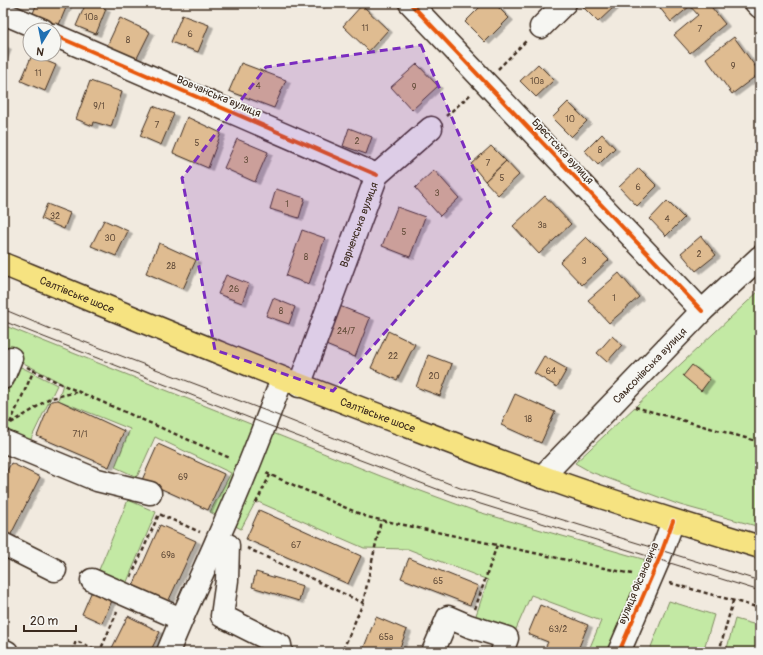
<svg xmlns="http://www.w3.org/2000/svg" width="763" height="655" font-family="Pangolin,sans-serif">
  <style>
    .green { fill: #c3e9a4; stroke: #7f8a61 }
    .building { fill: #dfbc91; stroke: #3b2a1e; filter: url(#shadow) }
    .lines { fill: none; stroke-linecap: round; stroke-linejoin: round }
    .minor-casing { stroke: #3b2a1e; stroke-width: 25 }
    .major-casing { stroke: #3b2a1e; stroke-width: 25 }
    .path { stroke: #3b2a1e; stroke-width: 2.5; stroke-dasharray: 4 3; stroke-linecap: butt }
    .minor { stroke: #f6f6f2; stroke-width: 22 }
    .major { stroke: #f6e381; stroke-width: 22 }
    .tram { stroke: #3b2a1e; stroke-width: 1 }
    .cycleway-casing { stroke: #f6f6f2; stroke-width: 6 }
    .cycleway { stroke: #e8590c; stroke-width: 4 }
    .marked { fill: #7b2cbf; fill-opacity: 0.2; stroke: #7b2cbf; stroke-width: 3; stroke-dasharray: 8 5; stroke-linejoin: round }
    .labels { text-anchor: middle; stroke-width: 3.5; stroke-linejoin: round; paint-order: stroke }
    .number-label { font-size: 9px; fill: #644e3b }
    .street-label { font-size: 11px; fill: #3b2a1e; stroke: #f6f6f2 }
  </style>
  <defs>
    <filter id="shadow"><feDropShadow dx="4.5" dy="2.5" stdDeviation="0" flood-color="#0004"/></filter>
  </defs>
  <rect width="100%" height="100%" fill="#f1eadf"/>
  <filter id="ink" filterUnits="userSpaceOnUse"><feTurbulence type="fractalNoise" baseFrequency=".025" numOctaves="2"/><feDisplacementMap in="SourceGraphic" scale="8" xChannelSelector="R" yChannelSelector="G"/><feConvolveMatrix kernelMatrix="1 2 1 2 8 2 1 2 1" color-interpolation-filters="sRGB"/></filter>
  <g filter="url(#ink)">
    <path class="green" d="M760,290v237l-80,-22 -89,-33 -16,-9z
      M3,325l380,152 92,34 178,51 -38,90h-27l13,-31 -70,-26 -18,41 -39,-15 14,-41 -80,-31 -44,-1 -108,-47 -15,28 -31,-17 21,-39 -76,-36 -18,40 -22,-10 15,-38 -72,-29 5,-16 -60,-32z
      M13,363l44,22 -27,56 -27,-9v-45z
      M128,500l28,12 -32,77 -28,-12z
      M669,601l45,14 -11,37h-54z
      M735,619l25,7v26h-34z"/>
    <path class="building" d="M37,3h31l-10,24 -26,-11z
      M86,3h6l14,6 -10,25 -20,-8z
      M314,3h9l-4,4z
      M484,3h10l15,15 -24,24 -20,-20z
      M585,3h27l3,3 -17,16 -16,-16z
      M656,3h52l17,21 -35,29 -16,-18 24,-20 -8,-9 -19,16z
      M362,5l26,25 -19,21 -26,-25z
      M182,15l27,10 -11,27 -27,-10z
      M120,18l30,14 -15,30 -29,-14z
      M734,37l26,36 -28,21 -26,-36z
      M3,45l4,2 -4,10z
      M32,55l24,10 -11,26 -24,-10z
      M241,63l45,17 -12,28 -45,-17z
      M417,64l21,22 -26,24 -21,-23z
      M538,64l16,16 -18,17 -16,-16z
      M90,81l32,11 -11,35 -17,-5 -1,4 -17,-7z
      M568,102l19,19 -16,16 -19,-19z
      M153,106l21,8 -13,31 -21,-9z
      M187,117l34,16 -13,35 -35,-15z
      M349,128l23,9 -6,17 -23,-8z
      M602,134l13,14 -17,17 -13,-14z
      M237,139l31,13 -13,30 -31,-14z
      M491,146l15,15 -21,20 -14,-17z
      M506,161l13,14 -21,20 -13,-14z
      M639,168l18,18 -20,20 -18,-19z
      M434,170l25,28 -19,18 -25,-28z
      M276,189l29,9 -6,20 -29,-9z
      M545,196l26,28 -32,30 -26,-28z
      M667,201l17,17 -18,18 -16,-17z
      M47,204l23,9 -6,16 -23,-10z
      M397,207l28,10 -15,40 -28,-11z
      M104,220l24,11 -12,25 -25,-10z
      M302,230l23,8 -16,46 -23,-8z
      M701,236l15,19 -20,16 -15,-18z
      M586,237l23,23 -27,25 -22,-23z
      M159,243l37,17 -13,29 -37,-16z
      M619,273l20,24 -30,26 -21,-23z
      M226,275l23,9 -7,19 -24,-9z
      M273,298l22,9 -6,17 -23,-8z
      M337,305l33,13 -15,39 -34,-14z
      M388,331l27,13 -18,36 -26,-12z
      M612,336l10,9 -15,17 -10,-9z
      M428,355l24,9 -12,32 -24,-9z
      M544,356l23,13 -10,18 -23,-14z
      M692,365l18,14 -9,12 -18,-15z
      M515,394l40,18 -14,31 -40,-18z
      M58,400l66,31 -15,36 -72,-31 14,-35z
      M158,444l66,30 -16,36 -66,-30z
      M11,463l29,14 -33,65 -4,-2v-61z
      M259,510l102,46 -13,28 -102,-45z
      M160,525l36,16 -28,61 -35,-16z
      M409,558l69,28 -8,19 -69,-27z
      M256,572l47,14 -4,15 -47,-14z
      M94,586l21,8 -13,29 -20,-9z
      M540,605l48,20 -11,27h-34l5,-10 -20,-8z
      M128,616l32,16 -10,20h-40z
      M376,617l31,13 -9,22h-36z"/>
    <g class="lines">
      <defs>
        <g id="minor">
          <path d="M410,3l292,308"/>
          <path d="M756,3l4,4"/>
          <path d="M3,13l40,17"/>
          <path d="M541,27l24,-24"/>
          <path d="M54,35l323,140"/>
          <path d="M3,378l8,-20"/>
          <path id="s1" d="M299,386l78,-211 54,-47"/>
          <path d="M3,441l94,39 53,13"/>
          <path id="s2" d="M542,477l160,-166 58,-54"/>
          <path d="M217,541l11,4 -1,35 -5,36 58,29 1,7"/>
          <path d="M3,544l52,26"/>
          <path d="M92,580l89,39"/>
          <path d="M3,650l4,2"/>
          <path d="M168,652c15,-38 33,-75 49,-112 24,-53 45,-107 65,-161"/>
          <path d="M433,652l15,-35 21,9 38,12 -5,14"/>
          <path d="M619,652l40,-93 14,-38"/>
        </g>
        <g id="major">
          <path id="s3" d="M3,264c138,57 275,114 415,166 57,22 114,44 171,63 57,19 114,37 171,54"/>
        </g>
      </defs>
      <use href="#minor" class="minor-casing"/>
      <use href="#major" class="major-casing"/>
      <path class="path" d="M498,69l29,-29
        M446,116l25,-22
        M27,367l34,17 169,74
        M635,407l125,35
        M10,423l24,-53
        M11,423l20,-12 17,-12 28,-7
        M266,473l101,44 265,57
        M256,503l14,-28
        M247,548l116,55 -21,49
        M131,577l28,-63 41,18
        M670,583l90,25
        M363,603l18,-83
        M475,609l22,-64
        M72,652l4,-11 24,10 17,-39
        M719,652l14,-51"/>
      <use href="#minor" class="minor"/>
      <use href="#major" class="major"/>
      <path class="tram" d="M3,309l50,21 216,82 191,76 300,93
        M3,321l262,103 193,73 302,94"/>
      <defs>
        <path id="cycleway" d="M410,3l292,308
          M54,35l323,140
          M619,652l40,-93 14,-38"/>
      </defs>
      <use href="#cycleway" class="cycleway-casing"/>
      <use href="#cycleway" class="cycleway"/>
    </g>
  </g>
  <path class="marked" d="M421,45l71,167 -159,179 -118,-41 -33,-172 84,-111z"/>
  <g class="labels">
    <g class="number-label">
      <text x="91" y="20">10а</text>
      <text x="365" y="31">11</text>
      <text x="700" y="32">7</text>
      <text x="190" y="37">6</text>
      <text x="128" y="43">8</text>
      <text x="733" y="69">9</text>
      <text x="38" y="76">11</text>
      <text x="537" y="84">10а</text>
      <text x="258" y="89">4</text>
      <text x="414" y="90">9</text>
      <text x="99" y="109">9/1</text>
      <text x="570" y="122">10</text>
      <text x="157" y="128">7</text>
      <text x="357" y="144">2</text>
      <text x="197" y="146">5</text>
      <text x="600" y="153">8</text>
      <text x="246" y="163">3</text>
      <text x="488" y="166">7</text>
      <text x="502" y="181">5</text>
      <text x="638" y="190">6</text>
      <text x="437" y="196">3</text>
      <text x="287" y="207">1</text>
      <text x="55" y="219">32</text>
      <text x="667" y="222">4</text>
      <text x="542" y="228">3а</text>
      <text x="404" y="235">5</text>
      <text x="110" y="241">30</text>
      <text x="699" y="257">2</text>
      <text x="306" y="260">8</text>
      <text x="584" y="264">3</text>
      <text x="171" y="269">28</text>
      <text x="234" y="292">26</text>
      <text x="614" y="301">1</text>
      <text x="281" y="314">8</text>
      <text x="346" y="334">24/7</text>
      <text x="393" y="359">22</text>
      <text x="551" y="374">64</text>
      <text x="434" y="379">20</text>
      <text x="528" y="422">18</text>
      <text x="80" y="437">71/1</text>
      <text x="183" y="480">69</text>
      <text x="296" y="548">67</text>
      <text x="168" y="558">69а</text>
      <text x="438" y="584">65</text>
      <text x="558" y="632">63/2</text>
      <text x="386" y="640">65а</text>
    </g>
    <g class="street-label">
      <text transform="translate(219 96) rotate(23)" y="4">Вовчанська вулиця</text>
      <text transform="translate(563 151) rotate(47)" y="4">Брестська вулиця</text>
      <text dy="4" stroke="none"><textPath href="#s1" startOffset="172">Варненська вулиця</textPath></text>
      <text dy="4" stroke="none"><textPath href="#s3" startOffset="80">Салтівське шосе</textPath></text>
      <text dy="4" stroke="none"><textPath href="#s2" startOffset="155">Самсонівська вулиця</textPath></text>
      <text dy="4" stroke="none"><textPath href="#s3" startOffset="404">Салтівське шосе</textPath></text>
      <text transform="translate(638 583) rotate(-67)" y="4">вулиця Фісановича</text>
    </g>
  </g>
  <rect width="763" height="655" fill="none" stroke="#f6f6f2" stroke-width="16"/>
  <rect x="8" y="8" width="747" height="639" fill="none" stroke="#3b2a1e" stroke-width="1.5" filter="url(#ink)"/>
  <g transform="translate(42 42) rotate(190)"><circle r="19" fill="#f6f6f2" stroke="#aba49d"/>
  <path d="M0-3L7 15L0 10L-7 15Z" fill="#1f6fb2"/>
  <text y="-6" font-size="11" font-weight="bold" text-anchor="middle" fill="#3b2a1e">N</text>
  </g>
  <path d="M24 625v6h52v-6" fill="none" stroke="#3b2a1e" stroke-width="2"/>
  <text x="30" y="625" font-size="12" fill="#3b2a1e" stroke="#f6f6f2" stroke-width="3" paint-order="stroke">20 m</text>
</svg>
